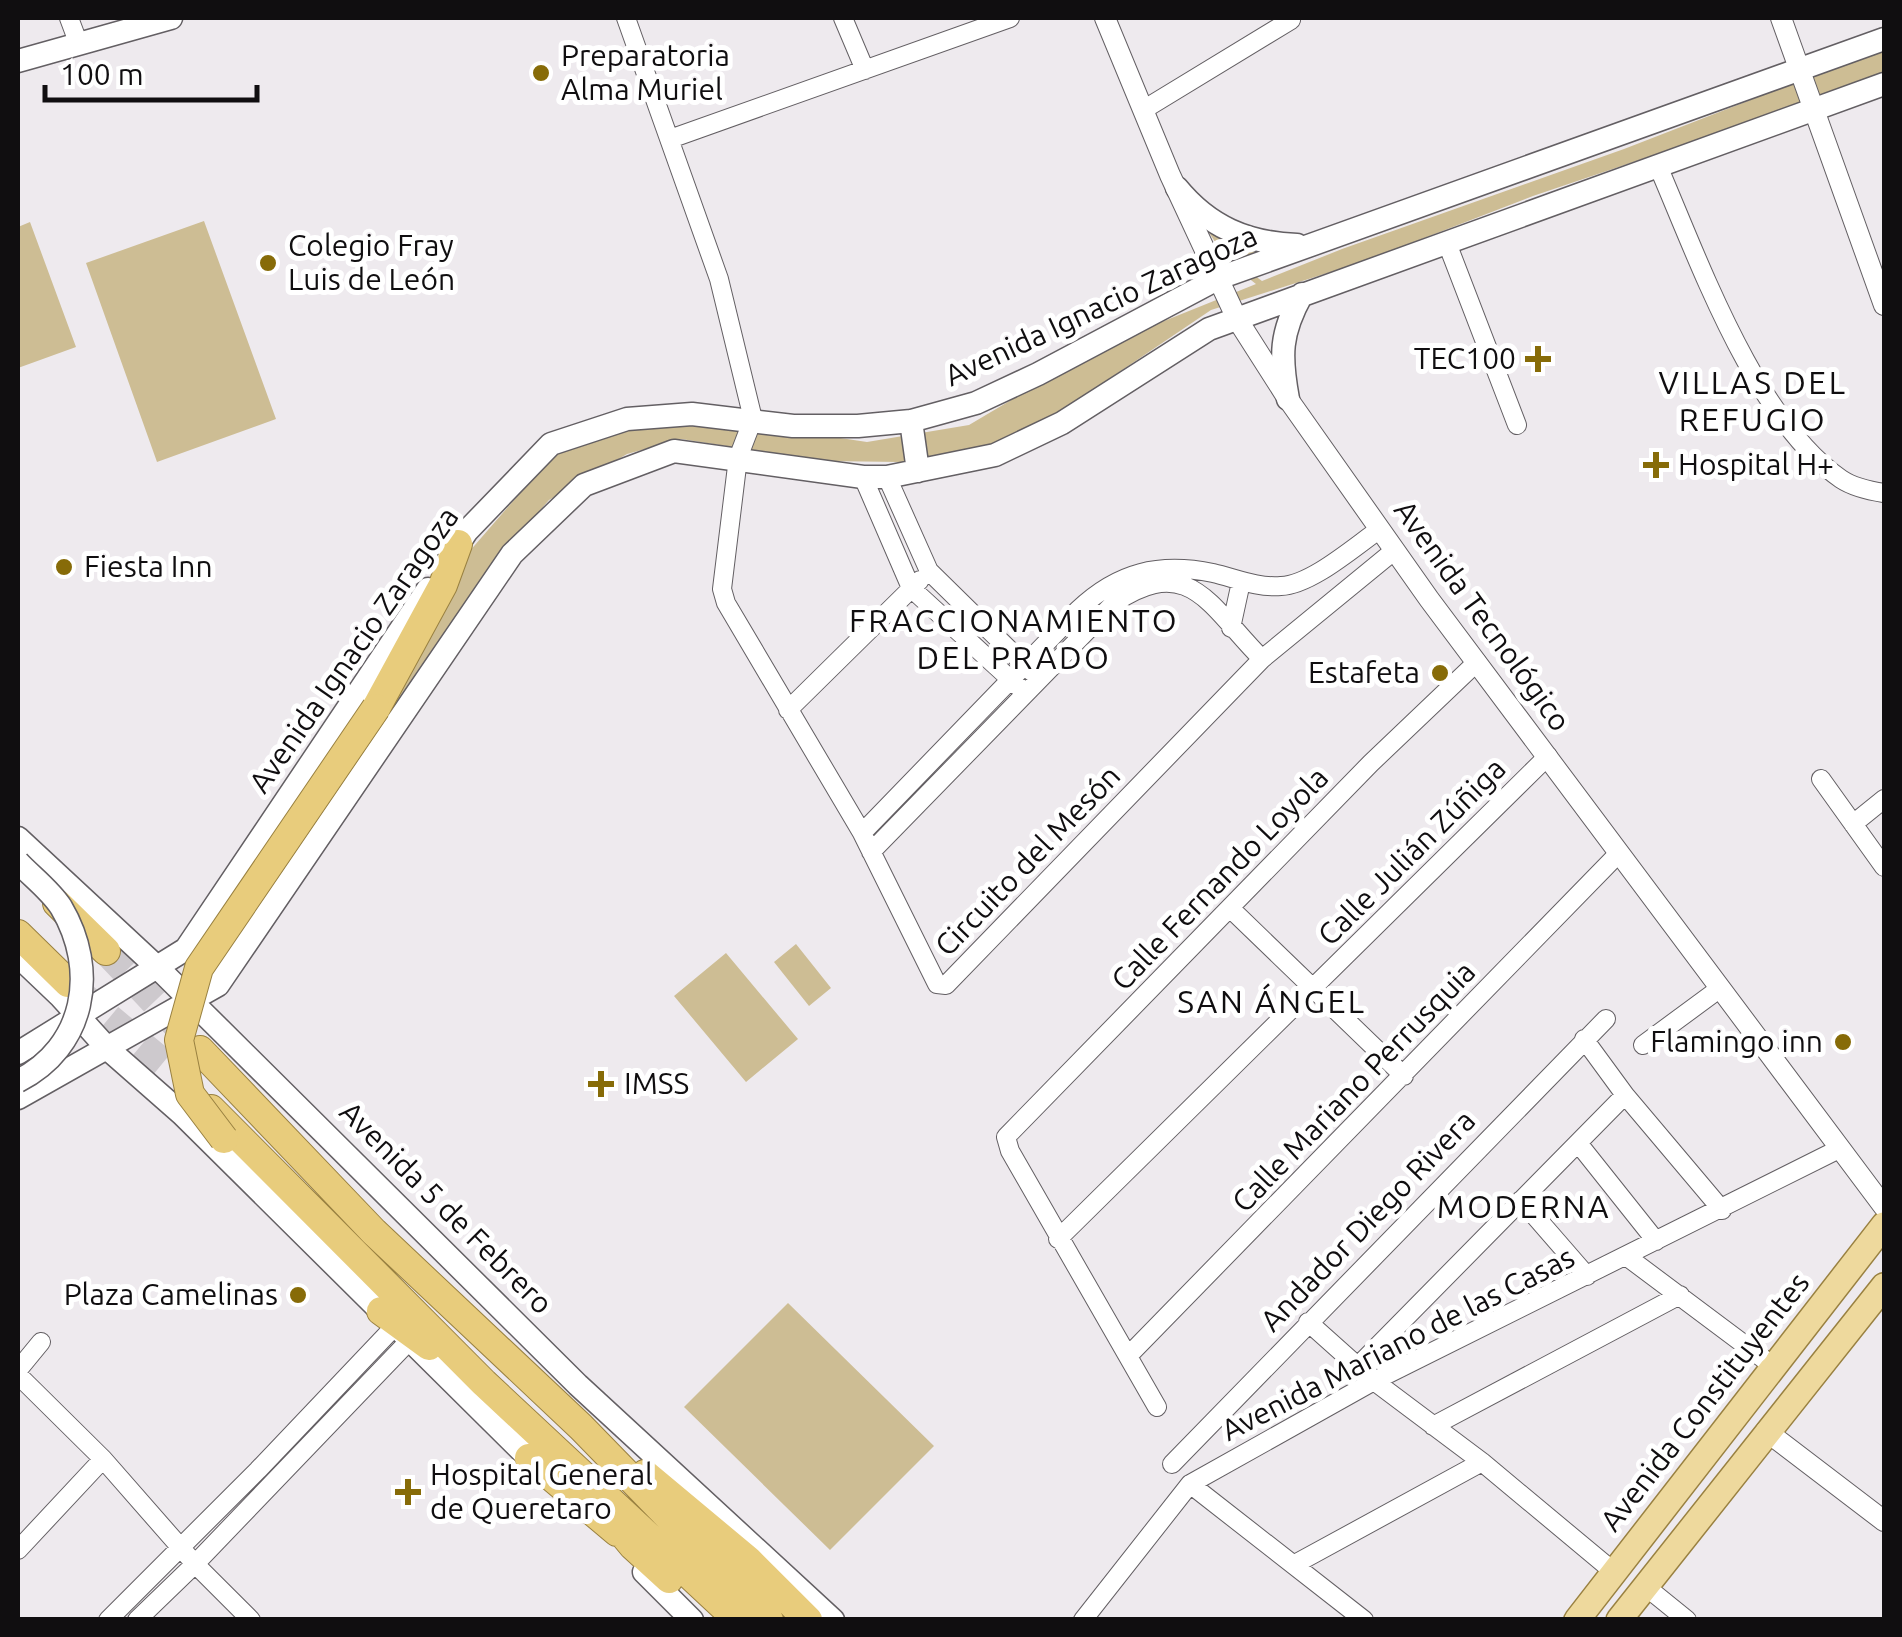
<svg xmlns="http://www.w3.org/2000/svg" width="1902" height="1637" font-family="Ubuntu,sans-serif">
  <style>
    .green { fill: #cdbd94 }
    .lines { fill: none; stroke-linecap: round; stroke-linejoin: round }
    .trunk-tunnel { stroke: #cdc9cd; stroke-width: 28; stroke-dasharray: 28 14; stroke-linecap: butt }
    .minor-casing { stroke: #635f63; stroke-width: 20 }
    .tertiary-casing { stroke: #635f63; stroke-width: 22 }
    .secondary-casing { stroke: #635f63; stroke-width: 25 }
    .primary-casing { stroke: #998141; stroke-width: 28 }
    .trunk-casing { stroke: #998141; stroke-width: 30 }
    .minor { stroke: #fff; stroke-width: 18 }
    .tertiary { stroke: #fff; stroke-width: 20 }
    .secondary { stroke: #fff; stroke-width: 22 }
    .primary { stroke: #eed99d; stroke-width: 25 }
    .trunk { stroke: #e8cc7c; stroke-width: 28 }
    .secondary-bridge-casing { stroke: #635f63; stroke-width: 25; stroke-linecap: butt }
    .trunk-bridge-casing { stroke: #998141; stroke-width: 30; stroke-linecap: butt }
    .secondary-bridge { stroke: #fff; stroke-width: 22 }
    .trunk-bridge { stroke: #e8cc7c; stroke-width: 28 }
    .poi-dot { fill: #876b08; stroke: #fff; stroke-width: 4 }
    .labels { text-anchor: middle; stroke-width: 10; stroke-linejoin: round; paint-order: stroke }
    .poi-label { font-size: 30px; fill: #100e10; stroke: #fff; text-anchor: start }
    .street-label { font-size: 30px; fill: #100e10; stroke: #fff }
    .neighbourhood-label { font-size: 32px; letter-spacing: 2.5px; fill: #100e10; stroke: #fff }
  </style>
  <rect width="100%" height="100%" fill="#eeeaee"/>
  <path class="green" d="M1884,48v29l-351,119 -171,66 -151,48 -197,133 -46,12 -68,7 -75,-1 -144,-22 -54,15 -78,46 -55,63 -290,423 -19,-21 92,-130 178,-267 105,-121 128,-32 179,27 102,-17 133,-79 154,-62 -27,-21 -25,-38 69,26 -39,9 28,21 80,-32 282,-100z
    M204,221l72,198 -119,43 -71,-199z
    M30,222l46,125 -58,21v-141z
    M796,944l35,44 -22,18 -35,-44z
    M726,953l72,86 -52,43 -72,-86z
    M788,1303l146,143 -104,104 -146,-143z"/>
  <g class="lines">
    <path class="trunk-tunnel" d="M106,951l76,80
      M77,991l95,79"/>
    <defs>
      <path id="minor" d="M69,18l9,24
        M626,18l93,261 34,140 -15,39 -16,131 4,14 136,230 75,151 9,1 316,-326 133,-109
        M843,18l22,52
        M1143,110l148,-90
        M670,139l340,-121
        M1658,166c41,95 97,254 183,313 12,8 30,12 43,14
        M1447,243l70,182
        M863,477l48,111 109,100
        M887,477l42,94 103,101
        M1231,628l10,-46
        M788,710l132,-130
        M1821,779l63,88
        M1853,824l31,-25
        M862,833l216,-223c40,-38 81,-48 135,-37 22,5 44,15 68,13 30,-1 73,-39 99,-57
        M871,852l243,-249c76,-51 96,4 148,56
        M1231,909l173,167
        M1584,1039l41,56 97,115
        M1643,1045l76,-56
        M1578,1143l78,98
        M1521,1200l66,76
        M1058,1239l490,-483
        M1626,1256l147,110
        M1308,1322l66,59 108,81 132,110
        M1128,1356l490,-502
        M1357,1367l268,-272
        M18,1370l23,-28
        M18,1375l85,84 92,105 56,56
        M1157,1407l-147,-256 -4,-14 365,-374 106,-101
        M1433,1426l247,-131
        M1172,1464l434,-445
        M1190,1484l174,136
        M18,1550l85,-91
        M1295,1564l187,-102
        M1645,1586l42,34
        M108,1620l150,-150 137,-144
        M137,1620l58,-56 215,-224
        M1083,1620l107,-136 184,-103 465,-232"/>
      <path id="tertiary" d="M1105,18l65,157 67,144 51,80 141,200 455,608
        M1781,18l103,287
        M1766,1431l118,90"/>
      <path id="secondary" d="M18,61l153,-43
        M1177,188c32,39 70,55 120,57
        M1288,399c-8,-43 -8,-66 14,-105
        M911,421l7,50
        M449,558l18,-27 84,-87 76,-25 65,-5 101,12h65l53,-5 65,-18 62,-29 181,-96 665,-239
        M18,838l141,131 419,416 255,235
        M18,956l43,41 47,52 74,65 357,354
        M18,1053l168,-104 242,-360
        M18,1098l200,-113 294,-431 72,-69 90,-34 189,26h24l108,-22 67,-32 147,-94 675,-245
        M644,1572l48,48"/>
      <path id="primary" d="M1577,1620l307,-395
        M1619,1620l265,-334"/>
      <path id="trunk" d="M376,708l67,-123 15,-41
        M57,903l49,48
        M18,934l50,49
        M200,1050l174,182 207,195 188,193
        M211,1109l273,274 254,237
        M381,1311l48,35
        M529,1458l88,74
        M645,1474l103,86 60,60
        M609,1517l24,29 36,33"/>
    </defs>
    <use href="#minor" class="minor-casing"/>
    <use href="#tertiary" class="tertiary-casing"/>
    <use href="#secondary" class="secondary-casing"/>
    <use href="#primary" class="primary-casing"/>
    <use href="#trunk" class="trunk-casing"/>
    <use href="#minor" class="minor"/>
    <use href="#tertiary" class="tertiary"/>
    <use href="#secondary" class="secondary"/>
    <use href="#primary" class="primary"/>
    <use href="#trunk" class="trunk"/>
    <defs>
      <path id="secondary-bridge" d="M18,862c13,14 32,28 43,45 38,64 24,140 -43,174"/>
      <path id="trunk-bridge" d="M224,1139l-34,-45 -11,-54 20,-72 177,-260"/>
    </defs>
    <use href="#secondary-bridge" class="secondary-bridge-casing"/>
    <use href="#trunk-bridge" class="trunk-bridge-casing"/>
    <use href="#secondary-bridge" class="secondary-bridge"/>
    <use href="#trunk-bridge" class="trunk-bridge"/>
  </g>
  <g class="poi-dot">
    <circle cx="541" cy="73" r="10"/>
    <circle cx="268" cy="263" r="10"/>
    <path d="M1533 344h10v10h10v10h-10v10h-10v-10h-10v-10h10z"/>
    <path d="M1651 450h10v10h10v10h-10v10h-10v-10h-10v-10h10z"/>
    <circle cx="64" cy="567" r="10"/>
    <circle cx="1440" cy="673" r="10"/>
    <circle cx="1843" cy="1042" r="10"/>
    <path d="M596 1069h10v10h10v10h-10v10h-10v-10h-10v-10h10z"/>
    <circle cx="298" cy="1295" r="10"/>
    <path d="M403 1477h10v10h10v10h-10v10h-10v-10h-10v-10h10z"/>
  </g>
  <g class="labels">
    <g class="poi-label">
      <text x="561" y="66">Preparatoria<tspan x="561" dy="34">Alma Muriel</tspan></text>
      <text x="288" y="256">Colegio Fray<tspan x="288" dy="34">Luis de León</tspan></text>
      <text x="1516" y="369" text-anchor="end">TEC100</text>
      <text x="1678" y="475">Hospital H+</text>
      <text x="84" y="577">Fiesta Inn</text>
      <text x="1420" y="683" text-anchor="end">Estafeta</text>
      <text x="1823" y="1052" text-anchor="end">Flamingo inn</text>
      <text x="624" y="1094">IMSS</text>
      <text x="278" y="1305" text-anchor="end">Plaza Camelinas</text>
      <text x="430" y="1485">Hospital General<tspan x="430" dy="34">de Queretaro</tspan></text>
    </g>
    <g class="street-label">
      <text transform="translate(1101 306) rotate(-25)" y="10">Avenida Ignacio Zaragoza</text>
      <text transform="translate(1482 616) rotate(54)" y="10">Avenida Tecnológico</text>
      <text transform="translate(354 650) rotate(-55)" y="10">Avenida Ignacio Zaragoza</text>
      <text transform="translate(1412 852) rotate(-45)" y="10">Calle Julián Zúñiga</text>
      <text transform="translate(1028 861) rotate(-46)" y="10">Circuito del Mesón</text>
      <text transform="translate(1220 879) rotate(-46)" y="10">Calle Fernando Loyola</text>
      <text transform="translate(1354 1087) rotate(-46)" y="10">Calle Mariano Perrusquia</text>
      <text transform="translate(446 1208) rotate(45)" y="10">Avenida 5 de Febrero</text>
      <text transform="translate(1368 1221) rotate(-46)" y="10">Andador Diego Rivera</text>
      <text transform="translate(1398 1344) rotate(-27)" y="10">Avenida Mariano de las Casas</text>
      <text transform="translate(1705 1402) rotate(-52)" y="10">Avenida Constituyentes</text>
    </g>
    <g class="neighbourhood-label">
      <text x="1753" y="394">VILLAS DEL<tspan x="1753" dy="37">REFUGIO</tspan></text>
      <text x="1014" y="632">FRACCIONAMIENTO<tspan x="1014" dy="37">DEL PRADO</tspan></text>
      <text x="1272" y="1013">SAN ÁNGEL</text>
      <text x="1524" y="1218">MODERNA</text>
    </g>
  </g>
  <rect width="1902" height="1637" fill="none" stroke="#100e10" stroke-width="40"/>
  <path d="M45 85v15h212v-15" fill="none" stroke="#100e10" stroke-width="5"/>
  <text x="60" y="85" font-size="30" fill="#100e10" stroke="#ffffff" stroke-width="8" paint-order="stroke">100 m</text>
</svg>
